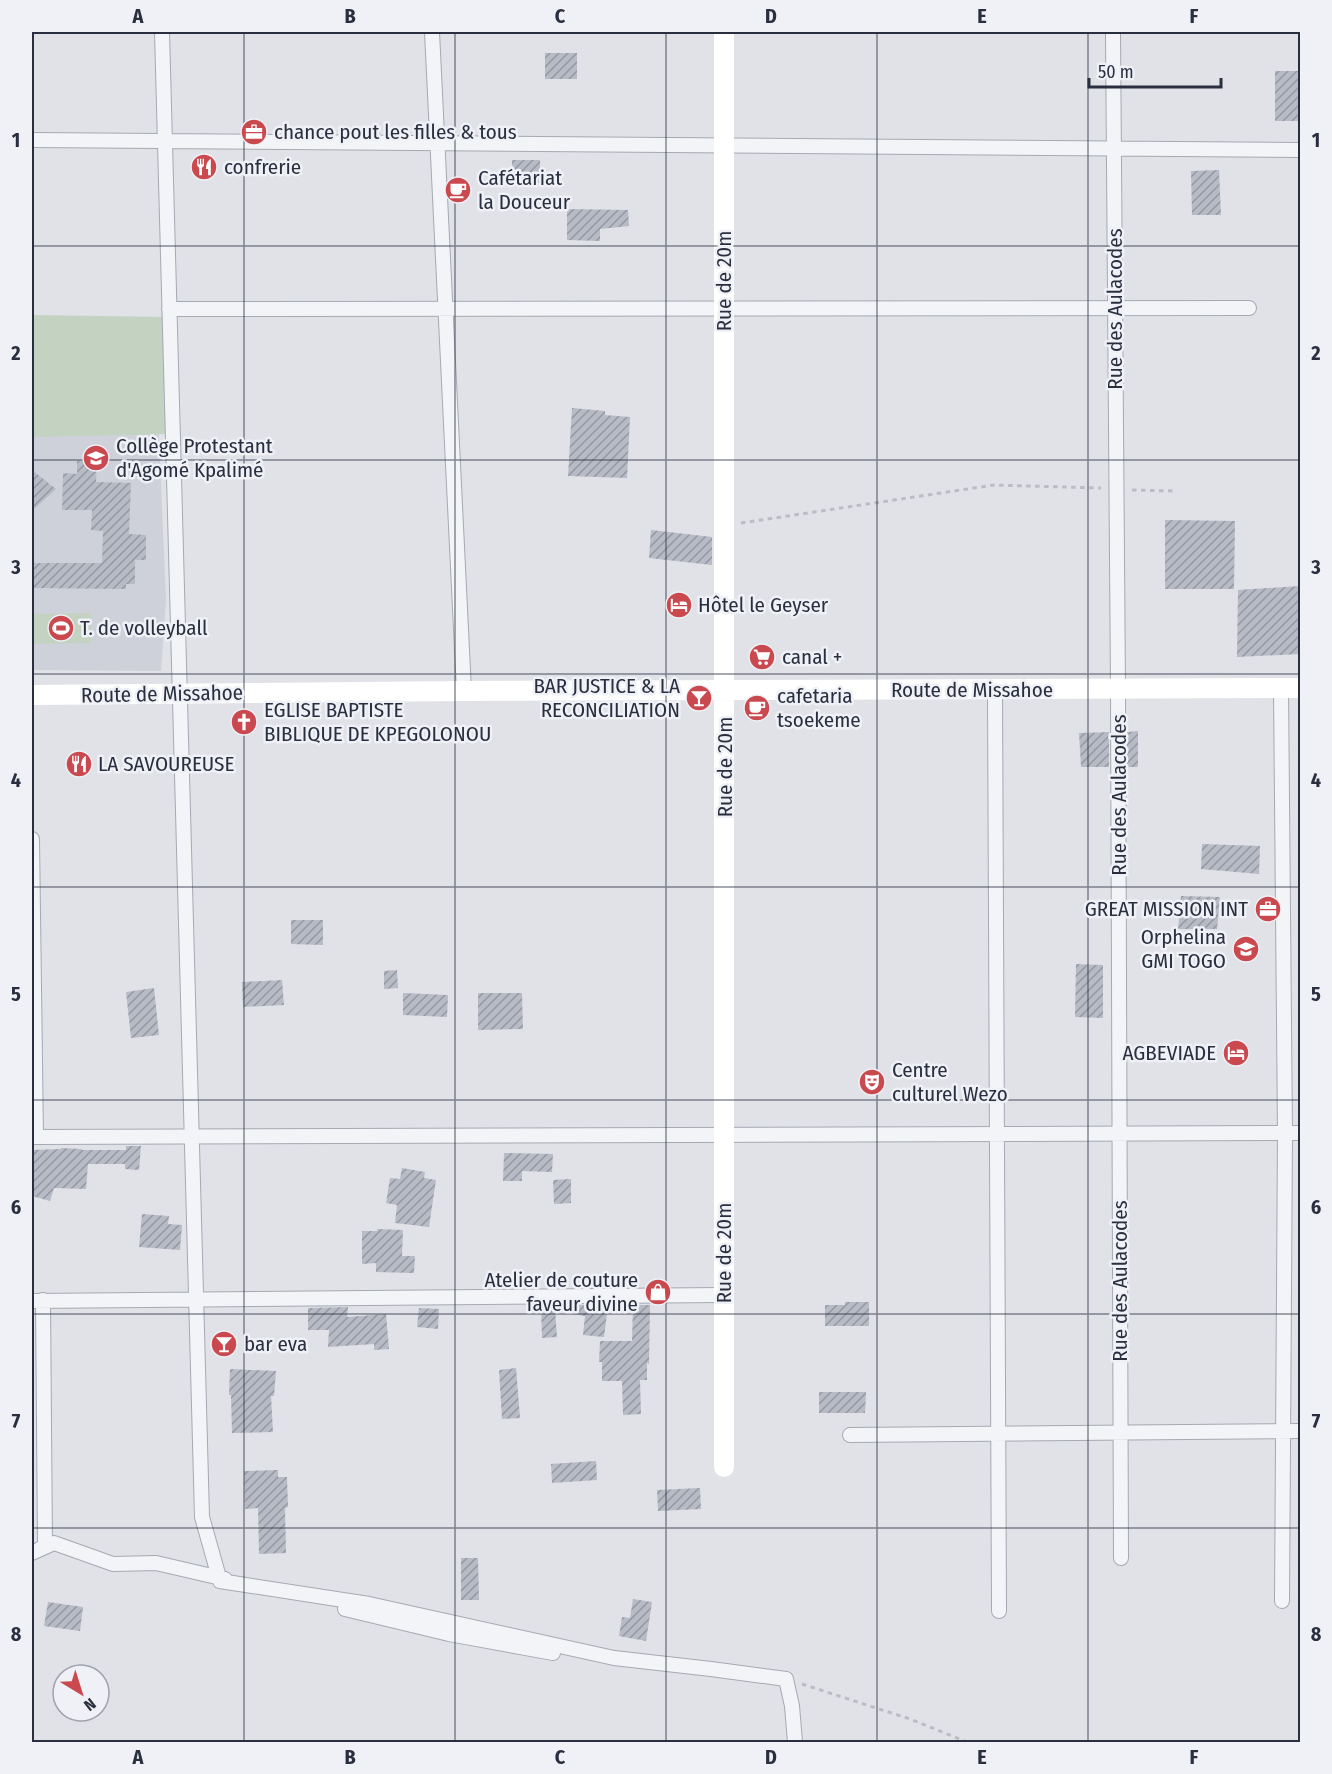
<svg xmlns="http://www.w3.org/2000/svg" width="1332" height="1774" font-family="'Fira Sans Condensed',sans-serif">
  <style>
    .built { fill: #ced1da }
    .green { fill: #c4d2c1 }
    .building { fill: url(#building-hatch) }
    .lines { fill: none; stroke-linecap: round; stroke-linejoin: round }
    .street-casing { stroke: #a5a9b2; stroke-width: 16 }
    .path { stroke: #babdc3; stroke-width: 3; stroke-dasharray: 4.5 4.5; stroke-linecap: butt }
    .street { stroke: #f3f4f7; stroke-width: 14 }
    .secondary { stroke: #fff; stroke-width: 20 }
    .grid { fill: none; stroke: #292f3f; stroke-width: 1.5; stroke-opacity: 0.55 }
    .labels { text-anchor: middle; stroke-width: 5; stroke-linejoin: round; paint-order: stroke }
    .poi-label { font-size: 21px; fill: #292f3f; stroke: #eff1f6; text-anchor: start }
    .street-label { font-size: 21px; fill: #292f3f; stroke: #eff1f6 }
    .neatline { fill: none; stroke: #292f3f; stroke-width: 2 }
    .grid-label { font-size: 20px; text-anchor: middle; font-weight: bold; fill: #292f3f }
  </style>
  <defs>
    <pattern id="building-hatch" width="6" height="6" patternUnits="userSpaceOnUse" patternTransform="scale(1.5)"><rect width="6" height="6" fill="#b7bbc5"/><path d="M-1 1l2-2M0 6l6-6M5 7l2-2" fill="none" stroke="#9598a1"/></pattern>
  </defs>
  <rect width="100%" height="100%" fill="#e0e2e8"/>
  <path class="built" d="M32,317h122l12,283 -5,71 -129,-1z"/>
  <path class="green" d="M32,315l137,2 -2,117 -135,3z
    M91,613v30l-59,1v-30z"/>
  <path class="building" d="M545,53h32v26h-32z
    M1275,71h25v50h-25z
    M512,160h28v23h-28z
    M1219,170l2,45h-29l-1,-44z
    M567,209l61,1 1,16 -29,3v12l-33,-1z
    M572,408l33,3v4l25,2 -3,61 -59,-2z
    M77,461h20l-1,21 35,1 -2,51 17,1v25h-11v24h-9v5l-94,-1v-25h70l1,-32 -12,-1 1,-20h-30l1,-37 14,1z
    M32,470l24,19 -24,22z
    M1165,520l70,1 -1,68h-69z
    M651,530l61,7v28l-63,-7z
    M1300,586v68l-63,3 1,-67z
    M1138,731v36h-11v-35z
    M1109,732v35h-28l-2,-34z
    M1202,844l58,2 -1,28 -58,-5z
    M1181,896l39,1 -3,32h-39z
    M291,920h32v25l-32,-1z
    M1076,964l27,1v53l-28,-1z
    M397,970l1,18 -14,1v-18z
    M282,980l2,25 -41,2 -1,-25z
    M154,988l5,47 -28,3 -5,-46z
    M403,993l45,2 -1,22 -44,-2z
    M478,993h44l1,36 -45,1z
    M126,1146h15l-2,24 -14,-1v-5h-37l-2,25 -32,-1 -4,13 -18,-5v-46l29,-1v-1l21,1 -1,1h45z
    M504,1153l49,1 -1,18 -30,-1v10h-19z
    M402,1168l23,4 -1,6 12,2 -7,47 -34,-4 2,-18 -11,-2 4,-25 10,1z
    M571,1179v24l-17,1 -1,-24z
    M142,1214l27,2 -1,8 14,1 -2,25 -41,-3z
    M377,1229l26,1 -1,26h13l-1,17 -38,-1v-9l-14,1v-33h15z
    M845,1302h24v24h-44v-21h20z
    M574,1305h34l-4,32 -21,-2 2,-19 -12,-2z
    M633,1305h17l-1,59 -2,-1v17h-7l1,34 -18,1 -1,-34h-20v-19h-3l1,-21h32z
    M348,1307l-1,10 39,-3 3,35 -15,1v-6l-46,3 1,-17h-21v-22z
    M419,1308l20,1 -1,20 -21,-2z
    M541,1309h14l2,28 -15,1z
    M516,1368l4,50 -18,1 -3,-49z
    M230,1369l46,2 -2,25h-3l2,36 -41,1 -1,-38h-2z
    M819,1392h47l-1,21h-46z
    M596,1461l1,19 -45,3 -1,-19z
    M278,1470v7h9l1,30 -3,1 1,45 -27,1 -1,-46 -13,1 -1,-38z
    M700,1488l1,21 -43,2 -1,-21z
    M461,1558h17l1,42h-18z
    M633,1599l19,3 -6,39 -27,-5 3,-19 8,1z
    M48,1602l35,5 -3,24 -36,-5z"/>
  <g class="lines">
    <defs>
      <path id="street" d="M162,32l40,1485 18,64 149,23 245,54 97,11 75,10 6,27 3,36
        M432,32l32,659
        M1113,32l5,656 3,870
        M32,140l1268,10
        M169,309l1080,-1
        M1281,689l4,444 -3,468
        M995,690l4,921
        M32,839l4,298
        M32,1137l1268,-4
        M32,1301l691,-6
        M850,1435l450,-4
        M38,1550l7,-4 -2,-246
        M32,1553l22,-10 59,21 43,-1 69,16
        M345,1609l104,25 104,19"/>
    </defs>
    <use href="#street" class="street-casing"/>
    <path class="path" d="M1132,490l42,1
      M741,523l253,-38 107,3
      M802,1684l108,35 57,23"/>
    <use href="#street" class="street"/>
    <path class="secondary" d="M724,32v1435
      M32,695l432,-4 836,-3"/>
  </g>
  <path class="grid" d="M244,32v1710M455,32v1710M666,32v1710M877,32v1710M1088,32v1710M32,246h1268M32,460h1268M32,674h1268M32,887h1268M32,1100h1268M32,1314h1268M32,1528h1268"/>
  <defs>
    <symbol id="office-disc" viewBox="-11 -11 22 22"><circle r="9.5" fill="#c9494f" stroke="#eff1f6"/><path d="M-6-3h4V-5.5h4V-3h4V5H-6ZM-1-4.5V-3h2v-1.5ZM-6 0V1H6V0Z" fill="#fff"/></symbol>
    <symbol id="restaurant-disc" viewBox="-11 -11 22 22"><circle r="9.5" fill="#c9494f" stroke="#eff1f6"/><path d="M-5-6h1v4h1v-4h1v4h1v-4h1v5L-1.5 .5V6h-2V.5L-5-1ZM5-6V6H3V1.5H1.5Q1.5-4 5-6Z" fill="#fff"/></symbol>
    <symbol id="cafe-disc" viewBox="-11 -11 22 22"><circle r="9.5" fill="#c9494f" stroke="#eff1f6"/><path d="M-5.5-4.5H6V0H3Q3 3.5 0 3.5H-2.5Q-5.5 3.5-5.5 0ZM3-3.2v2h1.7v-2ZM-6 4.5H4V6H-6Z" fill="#fff"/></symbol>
    <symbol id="school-disc" viewBox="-11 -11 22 22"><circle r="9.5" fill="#c9494f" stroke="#eff1f6"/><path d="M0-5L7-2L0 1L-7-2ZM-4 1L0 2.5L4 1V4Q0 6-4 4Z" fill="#fff"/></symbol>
    <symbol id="hotel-disc" viewBox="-11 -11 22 22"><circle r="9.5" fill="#c9494f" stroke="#eff1f6"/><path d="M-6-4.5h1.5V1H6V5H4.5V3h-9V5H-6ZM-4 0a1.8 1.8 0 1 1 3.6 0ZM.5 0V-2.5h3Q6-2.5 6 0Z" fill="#fff"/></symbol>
    <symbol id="stadium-disc" viewBox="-11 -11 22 22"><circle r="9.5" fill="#c9494f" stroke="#eff1f6"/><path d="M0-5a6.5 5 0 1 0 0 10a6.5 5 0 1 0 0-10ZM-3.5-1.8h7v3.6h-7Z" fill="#fff"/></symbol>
    <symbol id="supermarket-disc" viewBox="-11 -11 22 22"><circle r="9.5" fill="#c9494f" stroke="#eff1f6"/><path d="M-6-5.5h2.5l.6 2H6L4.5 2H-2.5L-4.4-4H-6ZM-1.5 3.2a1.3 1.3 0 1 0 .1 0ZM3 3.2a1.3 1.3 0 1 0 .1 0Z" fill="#fff"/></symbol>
    <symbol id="bar-disc" viewBox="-11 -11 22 22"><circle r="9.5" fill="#c9494f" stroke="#eff1f6"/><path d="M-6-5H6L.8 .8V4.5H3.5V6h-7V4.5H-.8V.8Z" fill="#fff"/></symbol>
    <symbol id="church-disc" viewBox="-11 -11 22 22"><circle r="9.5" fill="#c9494f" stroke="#eff1f6"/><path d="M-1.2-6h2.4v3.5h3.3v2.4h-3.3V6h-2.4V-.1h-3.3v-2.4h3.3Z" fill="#fff"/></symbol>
    <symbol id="theatre-disc" viewBox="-11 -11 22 22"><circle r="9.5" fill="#c9494f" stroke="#eff1f6"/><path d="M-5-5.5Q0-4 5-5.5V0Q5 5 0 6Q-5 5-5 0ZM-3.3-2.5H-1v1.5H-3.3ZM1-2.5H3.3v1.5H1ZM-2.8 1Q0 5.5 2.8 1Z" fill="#fff"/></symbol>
    <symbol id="shop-disc" viewBox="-11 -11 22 22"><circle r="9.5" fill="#c9494f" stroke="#eff1f6"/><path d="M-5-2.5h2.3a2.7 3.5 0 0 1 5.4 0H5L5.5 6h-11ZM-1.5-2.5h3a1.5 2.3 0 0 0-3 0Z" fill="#fff"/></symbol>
  </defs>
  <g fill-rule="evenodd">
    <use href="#office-disc" x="239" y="117" width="30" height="30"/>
    <use href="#restaurant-disc" x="189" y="152" width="30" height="30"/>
    <use href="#cafe-disc" x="443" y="175" width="30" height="30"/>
    <use href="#school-disc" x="81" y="443" width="30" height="30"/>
    <use href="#hotel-disc" x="664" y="590" width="30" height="30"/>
    <use href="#stadium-disc" x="46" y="613" width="30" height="30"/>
    <use href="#supermarket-disc" x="747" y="642" width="30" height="30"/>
    <use href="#bar-disc" x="684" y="683" width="30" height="30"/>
    <use href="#cafe-disc" x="742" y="693" width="30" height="30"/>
    <use href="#church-disc" x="229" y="707" width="30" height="30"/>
    <use href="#restaurant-disc" x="64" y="749" width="30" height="30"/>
    <use href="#office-disc" x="1253" y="894" width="30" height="30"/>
    <use href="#school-disc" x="1231" y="934" width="30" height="30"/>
    <use href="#hotel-disc" x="1221" y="1038" width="30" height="30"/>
    <use href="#theatre-disc" x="857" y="1067" width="30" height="30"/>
    <use href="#shop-disc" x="643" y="1277" width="30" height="30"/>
    <use href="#bar-disc" x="209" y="1329" width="30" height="30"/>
  </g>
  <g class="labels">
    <g class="poi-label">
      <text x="274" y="139">chance pout les filles &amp; tous</text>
      <text x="224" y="174">confrerie</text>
      <text x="478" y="185">Cafétariat<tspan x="478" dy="24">la Douceur</tspan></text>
      <text x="116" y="453">Collège Protestant<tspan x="116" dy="24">d'Agomé Kpalimé</tspan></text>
      <text x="698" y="612">Hôtel le Geyser</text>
      <text x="80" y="635">T. de volleyball</text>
      <text x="782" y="664">canal +</text>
      <text x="680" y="693" text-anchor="end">BAR JUSTICE &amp; LA<tspan x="680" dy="24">RECONCILIATION</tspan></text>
      <text x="777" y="703">cafetaria<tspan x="777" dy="24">tsoekeme</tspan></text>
      <text x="264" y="717">EGLISE BAPTISTE<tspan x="264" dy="24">BIBLIQUE DE KPEGOLONOU</tspan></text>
      <text x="98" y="771">LA SAVOUREUSE</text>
      <text x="1248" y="916" text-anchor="end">GREAT MISSION INT</text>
      <text x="1226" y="944" text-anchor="end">Orphelina<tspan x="1226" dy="24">GMI TOGO</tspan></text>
      <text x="1216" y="1060" text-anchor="end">AGBEVIADE</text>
      <text x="892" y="1077">Centre<tspan x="892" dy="24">culturel Wezo</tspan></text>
      <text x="638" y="1287" text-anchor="end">Atelier de couture<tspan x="638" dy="24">faveur divine</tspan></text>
      <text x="244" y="1351">bar eva</text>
    </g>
    <g class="street-label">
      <text transform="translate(724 281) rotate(-90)" y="7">Rue de 20m</text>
      <text transform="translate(1115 309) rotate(-90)" y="7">Rue des Aulacodes</text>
      <text x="972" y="697">Route de Missahoe</text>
      <text transform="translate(162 694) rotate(-1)" y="7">Route de Missahoe</text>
      <text transform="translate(725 767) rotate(-90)" y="7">Rue de 20m</text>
      <text transform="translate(1119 795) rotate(-90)" y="7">Rue des Aulacodes</text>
      <text transform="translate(724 1253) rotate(-90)" y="7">Rue de 20m</text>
      <text transform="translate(1120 1281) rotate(-90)" y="7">Rue des Aulacodes</text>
    </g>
  </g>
  <rect width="1332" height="1774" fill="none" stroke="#eff1f6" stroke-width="66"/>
  <g transform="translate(81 1693) rotate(142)"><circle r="28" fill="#eff1f6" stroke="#a0a3ad" stroke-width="1.5"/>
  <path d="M0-4.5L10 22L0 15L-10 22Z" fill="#c9494f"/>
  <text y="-9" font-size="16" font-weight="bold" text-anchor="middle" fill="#292f3f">N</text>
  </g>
  <path d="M1089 78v9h132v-9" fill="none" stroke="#292f3f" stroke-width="3"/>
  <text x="1098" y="78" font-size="18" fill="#292f3f" stroke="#eff1f6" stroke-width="4.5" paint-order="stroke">50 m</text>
  <rect x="33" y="33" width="1266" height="1708" class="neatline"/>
  <g class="grid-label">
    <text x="138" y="23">A</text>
    <text x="350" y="23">B</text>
    <text x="560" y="23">C</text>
    <text x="771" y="23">D</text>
    <text x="982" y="23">E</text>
    <text x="1194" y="23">F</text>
    <text x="16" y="147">1</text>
    <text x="1316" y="147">1</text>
    <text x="16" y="360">2</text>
    <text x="1316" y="360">2</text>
    <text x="16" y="574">3</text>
    <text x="1316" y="574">3</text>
    <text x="16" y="787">4</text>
    <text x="1316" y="787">4</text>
    <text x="16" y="1001">5</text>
    <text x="1316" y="1001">5</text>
    <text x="16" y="1214">6</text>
    <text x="1316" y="1214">6</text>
    <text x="16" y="1428">7</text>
    <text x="1316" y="1428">7</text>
    <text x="16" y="1641">8</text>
    <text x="1316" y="1641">8</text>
    <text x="138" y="1764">A</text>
    <text x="350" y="1764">B</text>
    <text x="560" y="1764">C</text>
    <text x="771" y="1764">D</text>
    <text x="982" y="1764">E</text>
    <text x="1194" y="1764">F</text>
  </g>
</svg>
